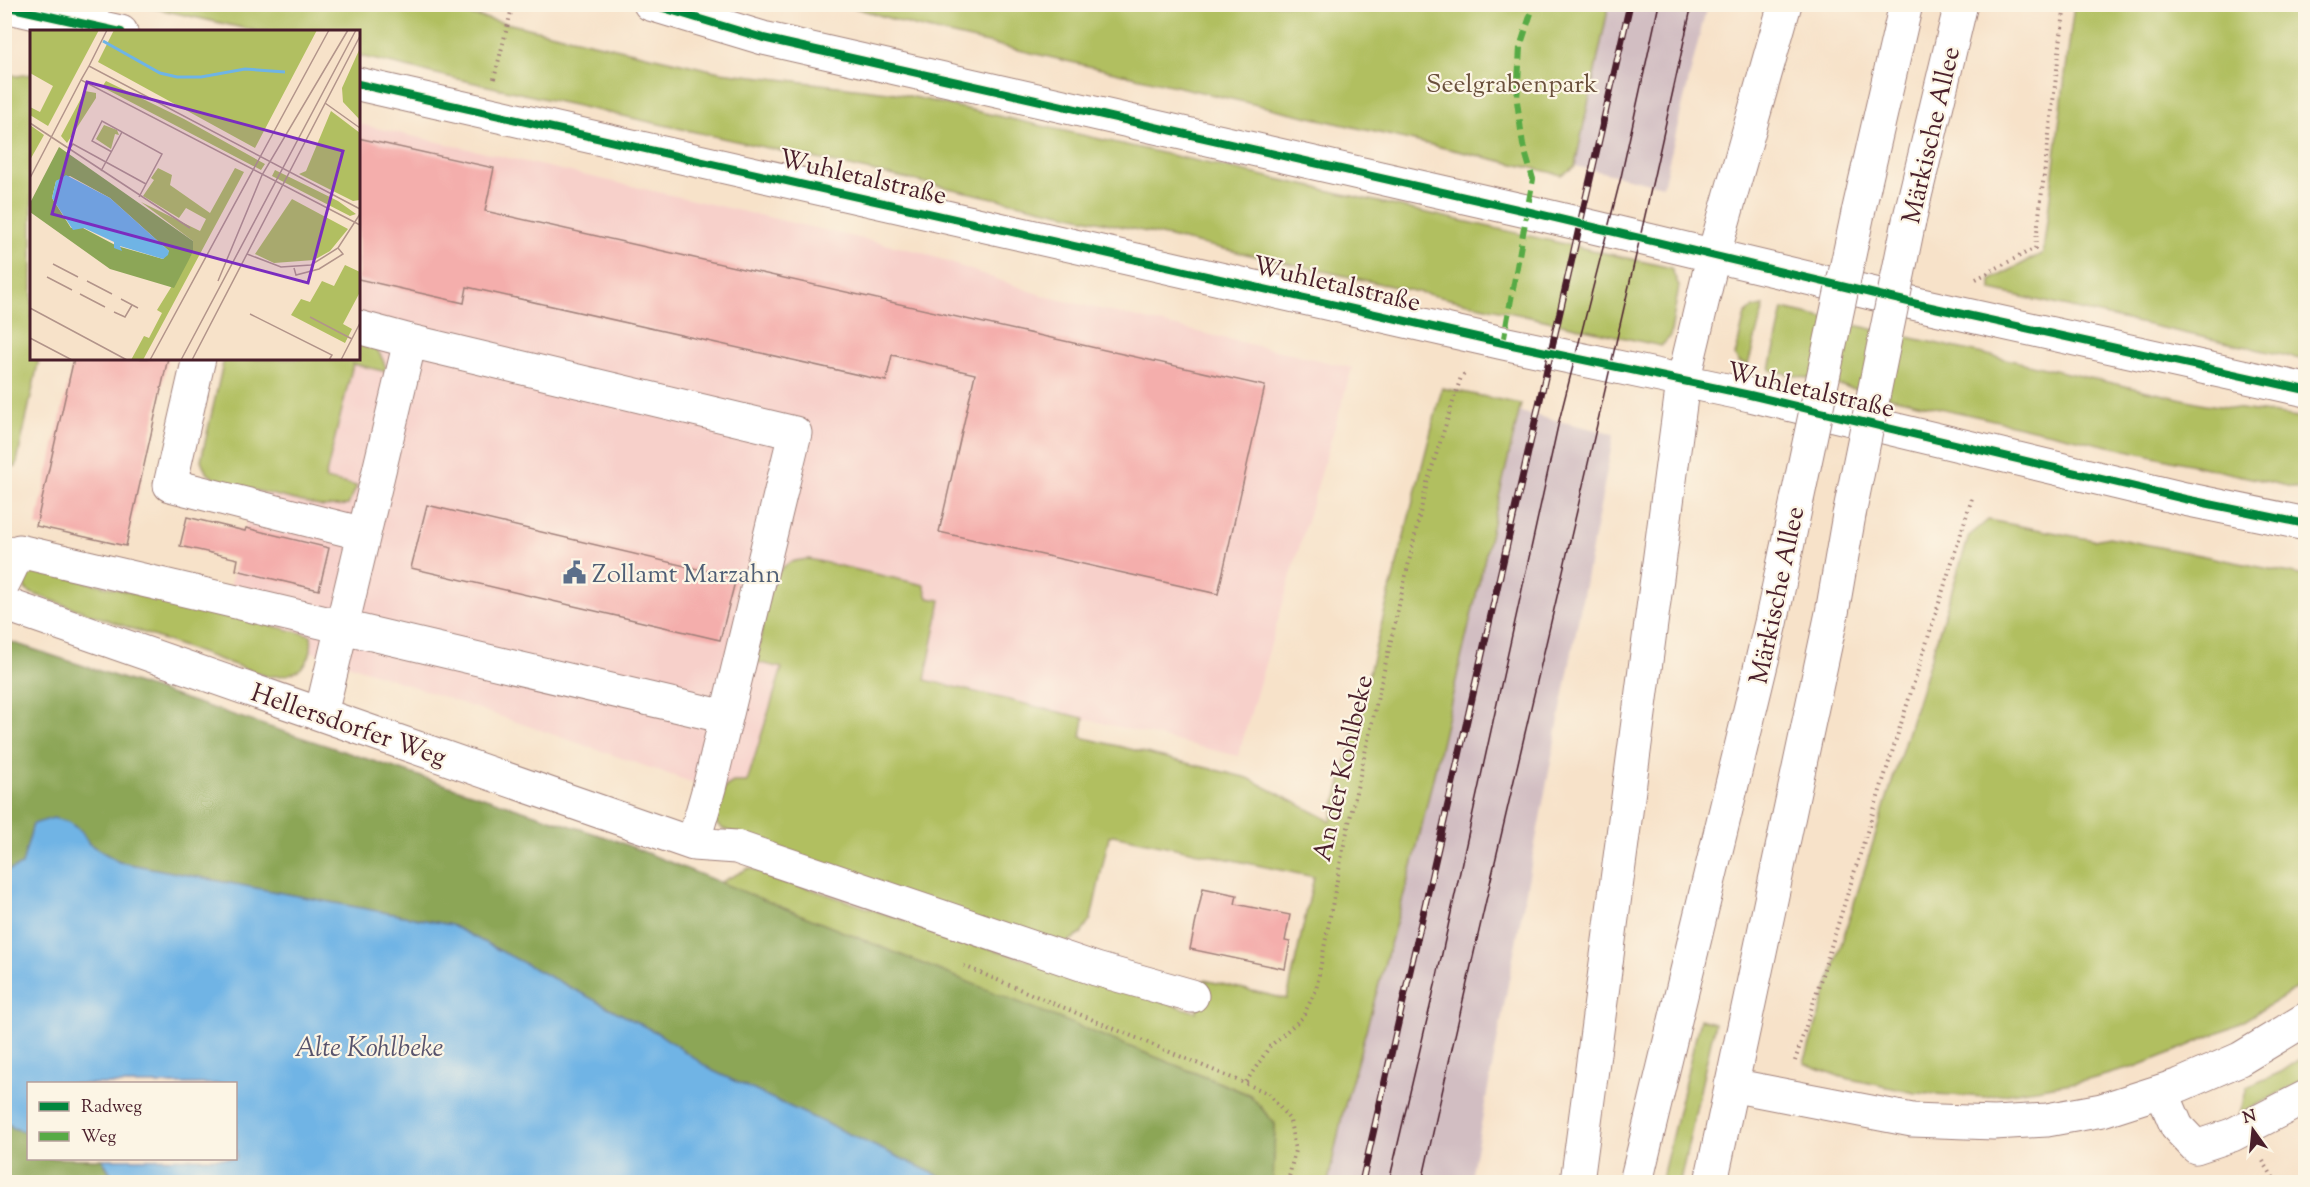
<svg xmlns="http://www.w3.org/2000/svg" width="2310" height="1187" font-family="'Sorts Mill Goudy',serif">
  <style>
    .built { fill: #f7d0ca }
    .industrial { fill: #d2bec2 }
    .green { fill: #b1bf61; stroke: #7e6f46; stroke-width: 1.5 }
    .forest { fill: #8ca657; stroke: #6b6241; stroke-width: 1.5 }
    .water { fill: #6fb4e5; stroke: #5c6a88; stroke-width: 1.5 }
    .building { fill: #f4aeac }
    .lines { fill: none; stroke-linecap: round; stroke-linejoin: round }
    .minor-casing { stroke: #a0807a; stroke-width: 35 }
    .major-casing { stroke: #a0807a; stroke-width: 35 }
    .path { stroke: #a0807a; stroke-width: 4; stroke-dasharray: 1.5 4.5; stroke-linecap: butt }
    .minor { stroke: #fff; stroke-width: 33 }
    .major { stroke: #fff; stroke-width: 33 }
    .tram { stroke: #4a1f2b; stroke-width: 1.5 }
    .rail-casing { stroke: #4a1f2b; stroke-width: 7 }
    .rail { stroke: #fcf5e5; stroke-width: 4.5; stroke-dasharray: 14; stroke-linecap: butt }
    .major-bridge-casing { stroke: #a0807a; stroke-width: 35; stroke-linecap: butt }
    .major-bridge { stroke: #fff; stroke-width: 33 }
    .quiet { stroke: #57aa44; stroke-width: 6; stroke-dasharray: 12 6; stroke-linecap: butt }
    .cycleway-casing { stroke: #fcf5e5; stroke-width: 11 }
    .cycleway { stroke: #00873e; stroke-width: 8 }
    .labels { text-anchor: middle; stroke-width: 4.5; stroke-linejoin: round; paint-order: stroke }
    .park-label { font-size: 26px; fill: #694f3b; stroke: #fcf5e5 }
    .street-label { font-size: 26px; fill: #4a1f2b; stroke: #fcf5e5 }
    .service-label { font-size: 26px; fill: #4e5e75; stroke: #fcf5e5; text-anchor: start }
    .water-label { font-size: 27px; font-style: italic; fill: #57536c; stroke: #fcf5e5 }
    .inset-river { fill: none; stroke: #6fb4e5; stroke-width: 3 }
    .inset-road { fill: none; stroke: #b2948a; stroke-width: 1.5 }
    .view { fill: #7b2cbf; fill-opacity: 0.15; stroke: #7b2cbf; stroke-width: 3 }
    .inset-edge { fill: none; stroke: #4a1f2b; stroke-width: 3 }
  </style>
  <rect width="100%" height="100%" fill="#fcf5e5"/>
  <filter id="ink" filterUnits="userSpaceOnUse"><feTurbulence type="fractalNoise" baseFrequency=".0167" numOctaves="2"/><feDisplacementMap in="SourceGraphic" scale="12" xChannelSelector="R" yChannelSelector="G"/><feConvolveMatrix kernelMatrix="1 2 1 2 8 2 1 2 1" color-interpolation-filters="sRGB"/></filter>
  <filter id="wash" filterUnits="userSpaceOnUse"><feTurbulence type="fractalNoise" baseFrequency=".008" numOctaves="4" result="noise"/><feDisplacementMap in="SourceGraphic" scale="24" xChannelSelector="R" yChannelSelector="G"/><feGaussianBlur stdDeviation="1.35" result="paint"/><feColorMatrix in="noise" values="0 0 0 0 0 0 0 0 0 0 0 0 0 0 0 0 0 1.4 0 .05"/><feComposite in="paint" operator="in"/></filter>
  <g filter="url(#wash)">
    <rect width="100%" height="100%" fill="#f7e2c9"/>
    <path class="built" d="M359,124l561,128 124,44 308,72 -114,388 -440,-107 -57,150 -519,-178 63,-262 73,-1z"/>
    <path class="industrial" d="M1609,5h98l-44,181 -88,-20z
      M1520,412l94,22 -144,748h-142l14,-66 73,-261z"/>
    <path class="green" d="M140,5h287l293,67 176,21 775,175 8,18 -9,51 -9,9 -1169,-259 -133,-31 -1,-24 -102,-1z
      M846,5l763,-1v1l-34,161 -13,9 -648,-149z
      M2074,5h231v355l-314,-70v-10l52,-27z
      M4,73l13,3 15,-2v284l7,1 -23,108 -12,-2z
      M1764,306l-16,59 -9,-3 -4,-6 10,-42 8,-6z
      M1783,309l422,95 100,14v72l-535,-120z
      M359,335c16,10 23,18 28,37l-34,-8 -28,115 32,7 -9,19 -25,2 -105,-26 -12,-9 -5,-12 23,-101 134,-1z
      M1442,388l79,16 -106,451 -73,261 -14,66h-55l2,-58 -25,-29 -531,-212 30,-15 211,71 236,73 8,-32 83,19 27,-122 -201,-42 -4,1 -18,83 -10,15 -15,9 -100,-26 -243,-88 -7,-5 1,-12 8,-25 8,-5h14l35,-114 -26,-6c5,-22 10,-75 23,-91 8,-10 19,-11 30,-12l115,26 4,13 13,2 -16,80 159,38 -3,19 167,41 83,43z
      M1988,520l106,20 15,-3 196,39v407l-65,40 -64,28 -41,16 -51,14 -99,16 -70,-4 -74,-16 -37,-14 165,-527z
      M28,568l283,67c4,32 -16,43 -45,41l-235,-83 -5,-3 -4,-11z
      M1700,1019l15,4 -35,159h-19z
      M2305,1056v23l-65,35 7,-27 34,-15z"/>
    <path class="forest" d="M5,640l612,201 633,254 25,29 -2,58h-321l-239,-111 -54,-37 -208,-109 -332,-63 -30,-18 -8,-13 -13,-9 -35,2 -11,42 -17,6z
      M4,1119l9,9 15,4v26l74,1 14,23h-111z"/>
    <path class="water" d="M53,818l15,4 13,9 8,13 30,18 332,63 208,109 54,37 239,111h-836l-14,-23 134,-1v-74h-208v48l-15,-4 -8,-9v-247l17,-7 11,-41z"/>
    <g id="blocks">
      <path class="building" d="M358,138l136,30 -9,43 780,175 -47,208 -279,-62 36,-158 -83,-19 -6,26 -419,-94 -3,16 -106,-24z
        M74,358h94l-42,188 -90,-20z
        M427,505l309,73 -16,62 -309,-72z
        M187,517l58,14 1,-3 83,20 -10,42 -83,-20 2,-11 -58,-13z
        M1203,888l34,7 -2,9 55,11 -5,26 5,1 -5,27 -95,-20z"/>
    </g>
  </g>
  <g filter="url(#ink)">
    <use href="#blocks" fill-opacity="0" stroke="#a0807a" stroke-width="1.5"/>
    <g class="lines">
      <defs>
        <path id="minor" d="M358,327l52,14
          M199,358l-29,127 194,49
          M4,582l15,-31 707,166
          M4,604l689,240 43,3 360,122 96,27
          M321,714l89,-373 385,92 -86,355 -16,56
          M2162,1092l15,35 19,20 36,-12 74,-38"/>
        <path id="major" d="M650,4l113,34 763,173 391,93 389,86
          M4,6l117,26
          M358,84l1145,259 247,52 435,104 121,25
          M1858,213l48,-209
          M1909,221l52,-217
          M1731,1085l181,35 82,3 53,-3 55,-10 78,-25 60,-26 66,-40
          M1577,1182l106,-800 30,-125 72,-253
          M1636,1182l135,-559 26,-123
          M1711,1182l121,-569 17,-98"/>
      </defs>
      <use href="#minor" class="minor-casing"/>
      <use href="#major" class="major-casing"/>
      <path class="path" d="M494,79l19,-75
        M1976,279l59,-31 30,-244
        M964,966l304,127 22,27 5,30 -7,32
        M1795,1061l177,-563
        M1246,1082l24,-36 32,-28 14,-28 27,-141 84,-366 34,-106 6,-5
        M2263,1161l13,21
        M2305,1182l1,-3"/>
      <use href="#minor" class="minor"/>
      <use href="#major" class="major"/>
      <path class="tram" d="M1389,1182l47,-201 123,-560 62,-244 38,-173
        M1422,1182c87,-393 185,-784 270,-1178"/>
      <defs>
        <path id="rail" d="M1362,1182l268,-1178"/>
      </defs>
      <use href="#rail" class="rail-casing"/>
      <use href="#rail" class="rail"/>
      <defs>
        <path id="major-bridge" d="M1797,500l61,-287
          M1849,515l60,-294"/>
      </defs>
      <use href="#major-bridge" class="major-bridge-casing"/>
      <use href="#major-bridge" class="major-bridge"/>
      <path class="quiet" d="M1503,343l30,-164 -10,-34 -6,-44 3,-54 14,-43"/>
      <defs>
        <path id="cycleway" d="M650,4l113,34 763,173 391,93 389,86
          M4,6l117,26
          M358,84l1145,259 247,52 435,104 121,25"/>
      </defs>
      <use href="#cycleway" class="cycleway-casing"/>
      <use href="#cycleway" class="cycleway"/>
    </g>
  </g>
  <defs>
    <symbol id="civic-bare" viewBox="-9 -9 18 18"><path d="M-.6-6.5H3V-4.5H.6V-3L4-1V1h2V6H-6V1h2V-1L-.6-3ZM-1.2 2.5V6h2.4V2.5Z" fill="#5c6f8a" stroke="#fcf5e5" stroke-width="2.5" paint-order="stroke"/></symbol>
  </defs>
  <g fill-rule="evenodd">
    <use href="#civic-bare" x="558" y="556" width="33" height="33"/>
  </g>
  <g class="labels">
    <g class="park-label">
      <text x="1512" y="92">Seelgrabenpark</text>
    </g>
    <g class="street-label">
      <text transform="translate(1930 135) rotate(-77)" y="9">Märkische Allee</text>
      <text transform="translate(863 176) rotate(13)" y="9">Wuhletalstraße</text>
      <text transform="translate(1337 283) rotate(13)" y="9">Wuhletalstraße</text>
      <text transform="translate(1811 389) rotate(13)" y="9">Wuhletalstraße</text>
      <text transform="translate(1776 595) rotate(-78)" y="9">Märkische Allee</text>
      <text transform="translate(349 724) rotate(19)" y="9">Hellersdorfer Weg</text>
      <text transform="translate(1342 768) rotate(-77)" y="9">An der Kohlbeke</text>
    </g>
    <g class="service-label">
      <text x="592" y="582">Zollamt Marzahn</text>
    </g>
    <g class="water-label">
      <text x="369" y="1056">Alte Kohlbeke</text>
    </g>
  </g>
  <g transform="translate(30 30)">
    <rect width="330" height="330" fill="#f7e2c9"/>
    <path d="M0,0h69l-51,96 -18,-11v-8l10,5 13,-26 -23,-13zM84,0h203l-62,118 -157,-86zM330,18v72l-17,-18 -1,-14zM76,51l78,38 81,45 -4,6 -159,-83zM55,61l11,2v5l-29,45 -6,-7zM301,81l29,22v67l-7,1 -54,-27 7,-3zM0,95l14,10 -14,25zM74,95l13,5 2,5 -4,-1 -4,15 -15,-10zM205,138l9,4 -101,188h-12l13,-24 5,2 13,-25 -5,-3 36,-58v-11l-52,-39 59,29 6,-12 -20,-11 -7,10 -36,-22 11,-16 -3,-2 7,-10 14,7 -2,10 40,28zM245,140l63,31 18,13 -6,2 -78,-40zM262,169l56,30 -18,22 -16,9 -40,3 -19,-9zM315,235l15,7v20l-17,32 9,5 -7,14 -54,-28 10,-16 9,3 12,-21 12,5z" fill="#b1bf61"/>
    <path d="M29,117l134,94v11l-19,36 -64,-19 -80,-57v-9zM40,146l40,22 59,53 -6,8 -46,-13 -34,-18h-12l-19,-30 4,-17z" fill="#8ca657" fill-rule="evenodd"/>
    <path d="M36,145l44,23 59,53 -1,4 -5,4 -43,-13 2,5 -8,-3v-6l-30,-14 -11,2 -21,-32 4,-17z" fill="#6fb4e5"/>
    <path class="inset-river" d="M73,11l57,32 17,4h24l44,-8 40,3"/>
    <path class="inset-road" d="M59,36l18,-36M295,73l35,25M0,93l160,105M39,119l4,-5 73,40M82,122l-20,-11 10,-20 20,11M71,141l21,-39 40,22 -23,43M0,148l51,-98M330,179l-271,-143 -8,14 279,145M217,224l34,13 30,-2 27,-17 22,-34M23,234l25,13M264,238l2,7 23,-6 24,-15 -5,-6M17,247l25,13M57,251l25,13M188,251l44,-106 86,-145M50,264l25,13M91,269l17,9M0,278l97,52M84,282l11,5 7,-12M220,284l82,41 -3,5M280,287l42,22M0,308l42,22M120,330l179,-330M151,330l175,-330M162,330l168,-324M311,330l19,-37"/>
    <path class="view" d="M57,52l256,69 -35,132 -256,-69z"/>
    <rect width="330" height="330" class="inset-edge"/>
  </g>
  <rect width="2310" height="1187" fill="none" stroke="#fcf5e5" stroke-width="24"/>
  <rect x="27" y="1082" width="210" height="78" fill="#fcf5e5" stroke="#b59f9b" stroke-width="1.5"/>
  <rect x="39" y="1102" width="30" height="9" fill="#00873e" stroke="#b59f9b" stroke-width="1.5"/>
  <text x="81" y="1112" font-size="18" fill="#4a1f2b">Radweg</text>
  <rect x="39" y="1132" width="30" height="9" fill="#57aa44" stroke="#b59f9b" stroke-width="1.5"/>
  <text x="81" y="1142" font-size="18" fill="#4a1f2b">Weg</text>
  <g transform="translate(2253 1130) rotate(345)" stroke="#fcf5e5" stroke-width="4.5" paint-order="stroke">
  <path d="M0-4.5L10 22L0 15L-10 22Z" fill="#4a1f2b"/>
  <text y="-9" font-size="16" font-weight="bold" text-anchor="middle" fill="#4a1f2b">N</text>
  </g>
</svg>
